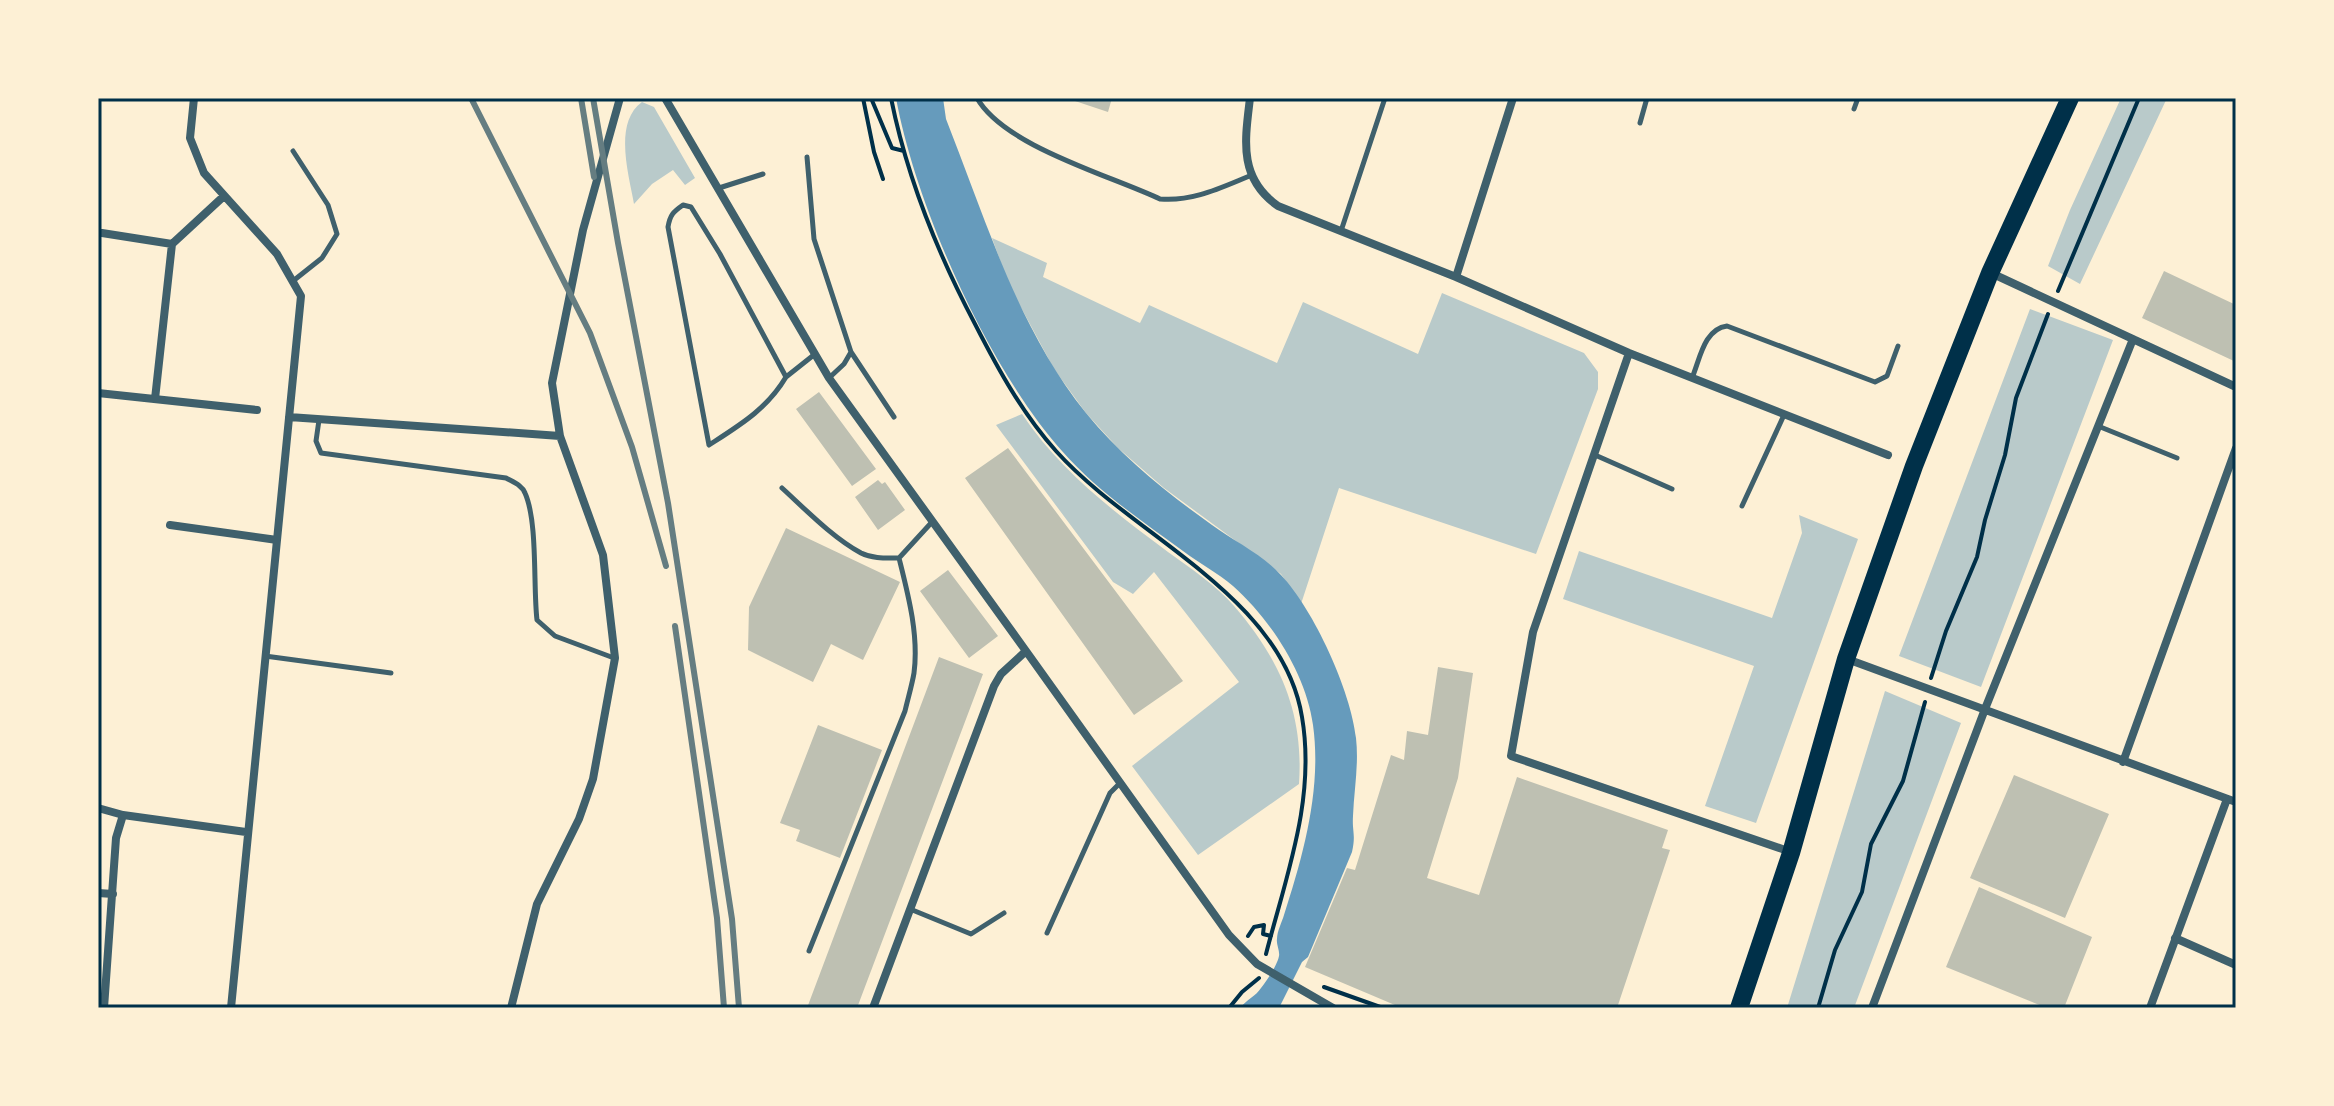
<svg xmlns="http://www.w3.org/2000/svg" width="2334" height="1106" font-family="Karla,sans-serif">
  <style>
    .green { fill: #b9caca }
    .water { fill: #669bbc }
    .building { fill: #bec0b2 }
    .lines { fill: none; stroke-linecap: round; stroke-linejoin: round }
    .path { stroke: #003049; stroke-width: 4 }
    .service { stroke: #3f606c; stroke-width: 5 }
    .minor { stroke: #3f606c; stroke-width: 8 }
    .trunk { stroke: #003049; stroke-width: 18 }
    .rail { stroke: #657d81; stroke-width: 6 }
    .neatline { fill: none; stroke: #003049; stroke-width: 3 }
  </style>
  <rect width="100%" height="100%" fill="#fdf0d5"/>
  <path class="green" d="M2121,98h46l-87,186 -32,-18 22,-56z
    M642,102l12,5 41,71 -10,7 -12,-15 -21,14 -18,20c-5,-29 -21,-81 8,-102z
    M992,238l55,25 -4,14 97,46 9,-18 128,58 26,-61 115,52 24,-61 142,60 14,19v17l-62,165 -197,-66 -38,116 -20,-30 -117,-86 -46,-40 -32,-35 -32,-44 -45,-84z
    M2030,309l83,31 -132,347 -82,-31z
    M1022,414c38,57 91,97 146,138 22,16 48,33 66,54 46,53 70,107 65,178l-101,71 -66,-89 107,-84 -85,-110 -21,22 -20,-12 -117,-157z
    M1799,515l59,24 -102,284 -51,-17 49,-140 -191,-67 16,-48 193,67 30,-85z
    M1885,691l76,32 -107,285h-67z"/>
  <path class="water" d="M896,98h47l3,21c40,101 71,208 140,294 35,43 81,80 126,112 22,16 51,30 69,50 33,35 70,116 75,163 3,27 -2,52 -3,78 -1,16 3,18 -1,36l-44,105 -6,5 -23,46h-39c6,-8 16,-12 21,-20 6,-8 16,-22 18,-32 1,-5 -3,-12 -2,-17 0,-8 5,-17 7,-24 19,-59 38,-126 29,-190 -7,-51 -42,-105 -80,-139 -15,-13 -34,-23 -50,-35 -41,-30 -87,-61 -121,-100 -74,-83 -146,-244 -166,-353z"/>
  <path class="building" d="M1066,98h46l-4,14z
    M2164,271l72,34v57l-94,-44z
    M819,392l57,77 -24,17 -56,-77z
    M1008,448l175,233 -49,34 -169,-237z
    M878,480l4,4 3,-2 20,28 -27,20 -23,-33z
    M786,528l114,54 -37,78 -32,-16 -18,38 -65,-32 1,-43z
    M948,570l50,66 -29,22 -49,-67z
    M939,657l44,17 -126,334h-50z
    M1438,667l35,6 -15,105 -31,100 52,17 38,-118 151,53 -6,18 8,2 -53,158h-215l-97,-41 42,-99 8,2 36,-115 13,5 3,-29 21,4z
    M818,725l64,25 -42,108 -44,-17 4,-11 -20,-7z
    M2014,775l95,39 -44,104 -95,-40z
    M1979,887l113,50 -28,71h-17l-101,-41z"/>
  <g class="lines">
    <path class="path" d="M863,98l11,54 9,27
      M871,98l21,50 12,3
      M891,98c16,80 46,154 84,226 23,45 47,89 81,127 76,85 226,144 246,266 14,82 -16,159 -36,237
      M2058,291l81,-193
      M1931,678l15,-47 31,-74 8,-37 20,-65 11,-57 32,-84
      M1248,936l6,-9 10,-2 -1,9 8,2
      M1324,987l59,21
      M1229,1008l13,-16 17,-14
      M1818,1008l17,-58 27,-58 9,-48 32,-63 22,-79
      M2235,1008l1,-3"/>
    <path class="service" d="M977,98c27,48 132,77 183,101 33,3 62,-12 92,-24
      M1854,109l4,-11
      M1640,123l7,-25
      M807,157l7,82 37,113 -7,12 -15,14
      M719,188l44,-14
      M1341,231l44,-133
      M293,281l29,-23 15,-24 -9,-29 -35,-54
      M851,352l43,65
      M786,377c-19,32 -46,48 -77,68l-41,-218c2,-12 5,-15 15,-22l8,2 29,47 66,123 29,-23
      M1692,378c8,-19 12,-49 35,-52l148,56 12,-6 11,-30
      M319,420l-3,21 5,12 185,25c7,4 16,7 19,15 13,29 8,94 12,127l18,16 59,22
      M2098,426l79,32
      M1595,455l77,34
      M782,488c23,21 51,50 79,65 12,6 25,5 38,5
      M1742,506l42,-91
      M265,656l126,17
      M910,909l61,25 33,-21
      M1047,933l63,-140 10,-10
      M809,951l96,-240c3,-13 7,-26 9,-38 5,-38 -6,-79 -15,-115l33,-36"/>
    <path class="minor" d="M194,98l-4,40 14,35 73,81 24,42 -70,712
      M665,98l164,280 197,273 -25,23 -7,12 -121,322
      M1250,98c-5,42 -12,80 28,108l178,71 173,76 259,102
      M102,233l70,11
      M1991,273l245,114
      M1456,277l57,-179
      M1629,353l-96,279 -22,124 280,96
      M98,393l159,17
      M155,399l17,-155 52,-48
      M289,417l271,19
      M170,525l107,15
      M1026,651l203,284 28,29 76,44
      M1847,659l389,143
      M2123,762l113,-314
      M98,808l25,7 123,17
      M98,893l15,1
      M2175,938l61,27
      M104,1008l12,-170 7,-23
      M511,1008l26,-104 42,-85 14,-40 22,-121 -12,-103 -43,-119 -8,-53 31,-153 37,-132
      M1872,1008l113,-299 148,-370
      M2150,1008l77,-209"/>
    <path class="trunk" d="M1739,1008l52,-155 55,-194 68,-193 76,-193 80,-175"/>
    <path class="rail" d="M471,98l119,235 42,114 34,119
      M581,98l13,79
      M593,98l25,145 50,260 64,416 7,89
      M675,626l42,292 7,90"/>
  </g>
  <rect width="2334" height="1106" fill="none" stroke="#fdf0d5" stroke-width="200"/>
  <rect x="100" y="100" width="2134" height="906" class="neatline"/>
</svg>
